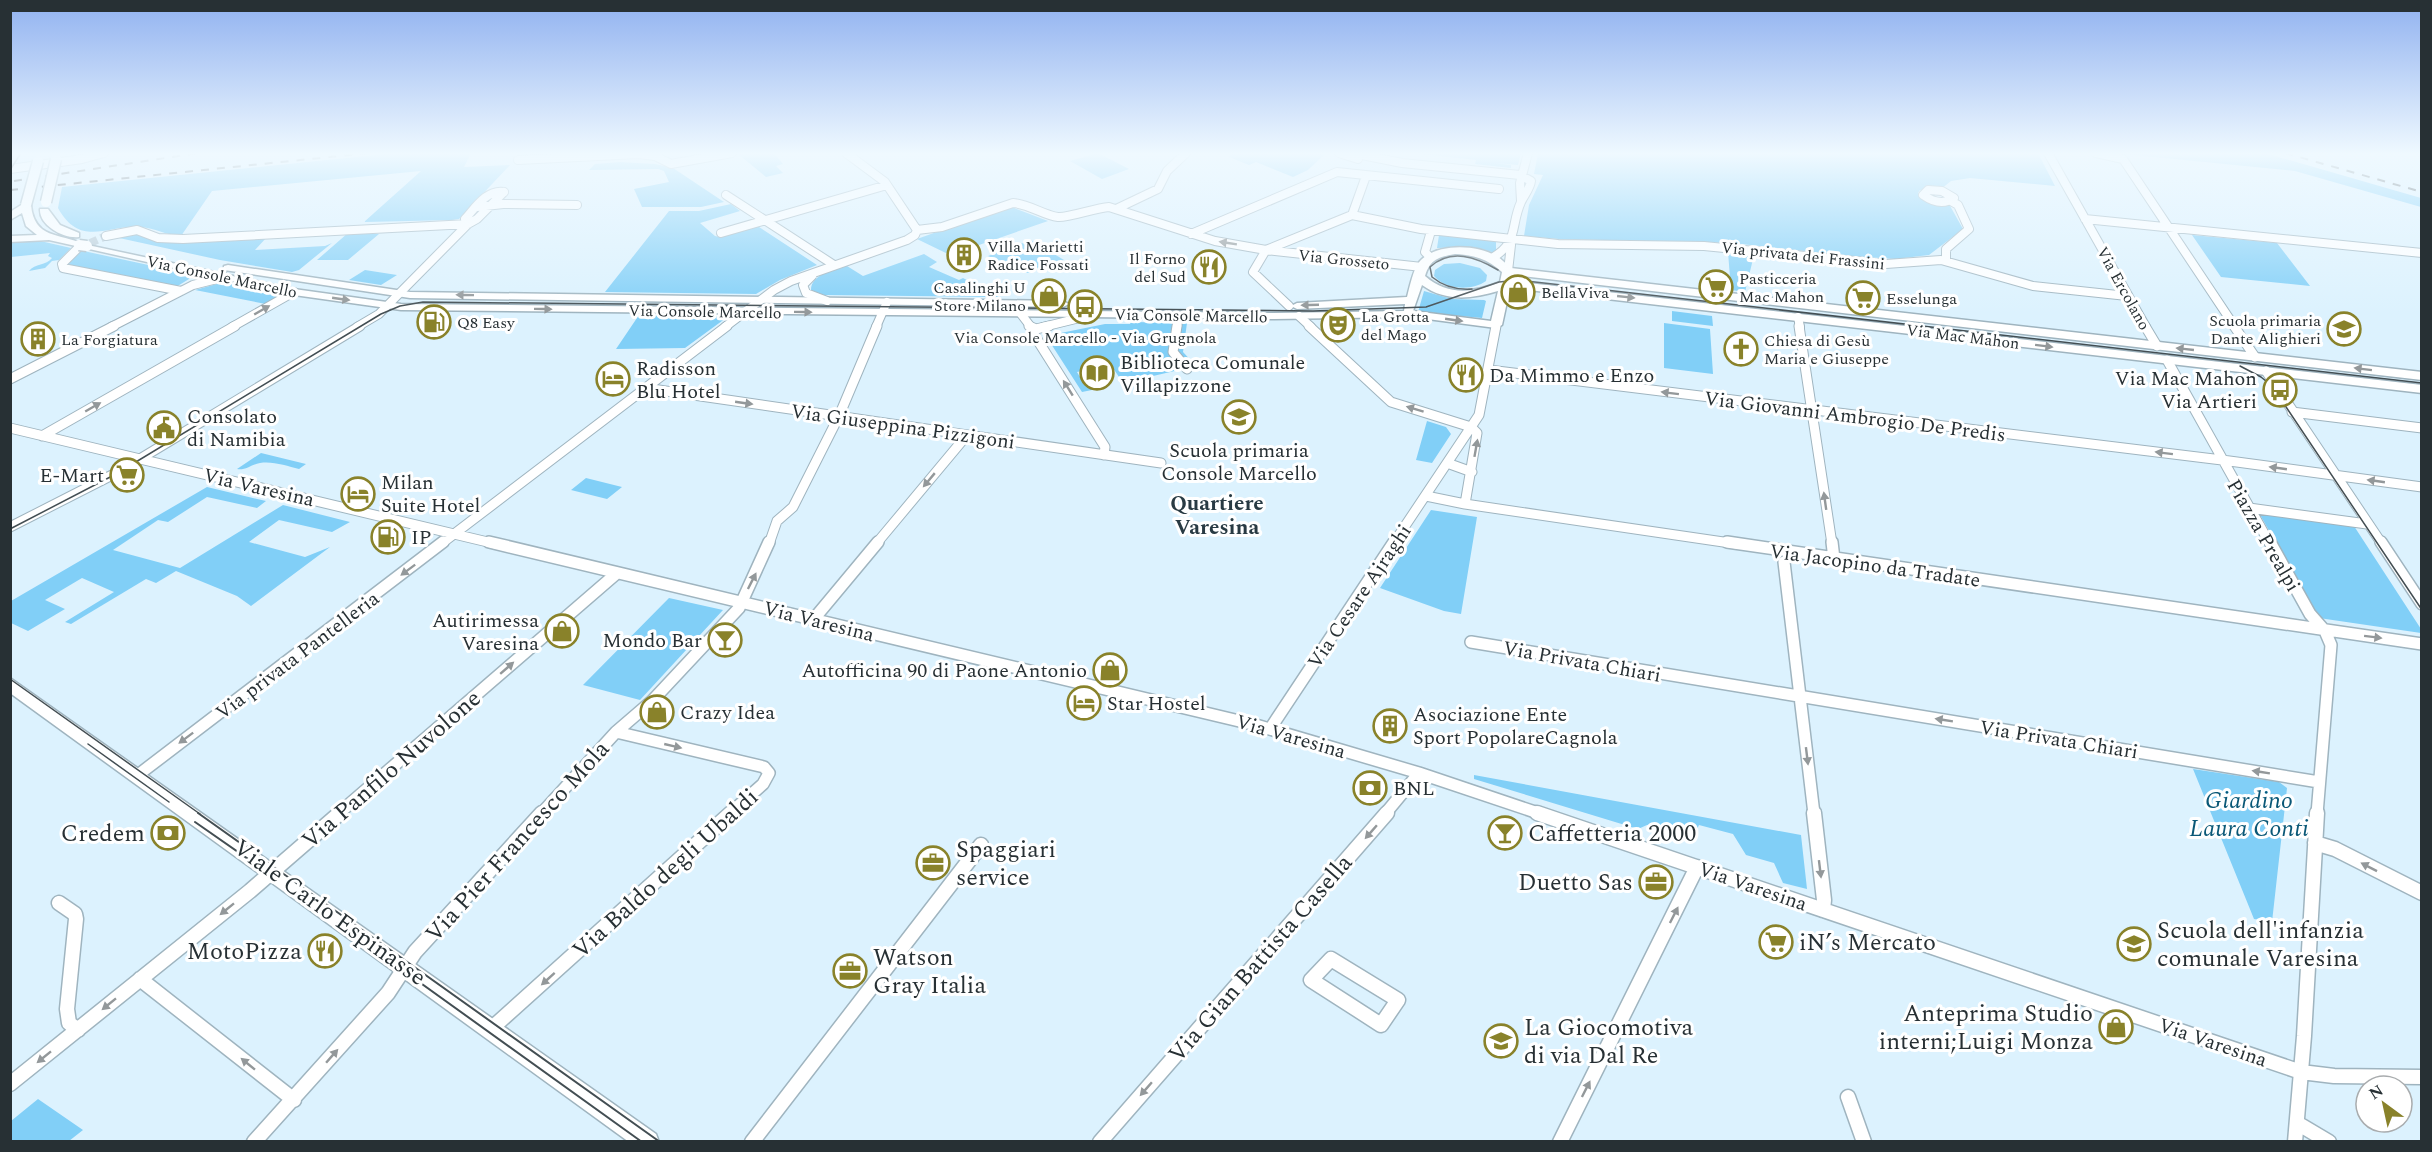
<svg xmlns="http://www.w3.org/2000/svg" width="2432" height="1152" font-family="Spectral,serif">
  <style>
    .green { fill: #81cff7 }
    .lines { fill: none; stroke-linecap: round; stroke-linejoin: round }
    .street-tunnel { stroke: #b8cbd6; stroke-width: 8; stroke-dasharray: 8 4; stroke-linecap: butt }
    .street-far3-casing { stroke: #9fb4bf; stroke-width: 10 }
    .street-far2-casing { stroke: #9fb4bf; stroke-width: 11 }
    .street-far1-casing { stroke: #9fb4bf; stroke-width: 14 }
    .street-casing { stroke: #9fb4bf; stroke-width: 17 }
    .secondary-casing { stroke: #9fb4bf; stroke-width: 3 }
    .street-far3 { stroke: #fff; stroke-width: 8 }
    .street-far2 { stroke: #fff; stroke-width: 9 }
    .street-far1 { stroke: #fff; stroke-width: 11 }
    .street { stroke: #fff; stroke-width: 14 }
    .secondary { fill: #fff; fill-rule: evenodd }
    .tram-far1 { stroke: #434e53; stroke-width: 1.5 }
    .tram { stroke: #434e53; stroke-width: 2 }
    .rail { stroke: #434e53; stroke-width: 2; stroke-dasharray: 8 8; stroke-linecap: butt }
    .secondary-bridge-casing { stroke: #9fb4bf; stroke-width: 13; stroke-linecap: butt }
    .secondary-bridge { stroke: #fff; stroke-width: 10 }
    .oneway { fill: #93989a }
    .labels { text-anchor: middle; stroke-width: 6; stroke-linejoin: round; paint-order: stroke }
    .far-poi-label { font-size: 16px; fill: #273034; stroke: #fff; text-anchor: start }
    .far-street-label { font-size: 16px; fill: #273034; stroke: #fff }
    .poi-label { font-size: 20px; fill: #273034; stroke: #fff; text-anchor: start }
    .street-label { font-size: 20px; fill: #273034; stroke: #fff }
    .neighbourhood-label { font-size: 21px; font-weight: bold; fill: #283a43; stroke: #fff }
    .near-street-label { font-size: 24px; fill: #273034; stroke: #fff }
    .near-park-label { font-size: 24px; font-style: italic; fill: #0a5877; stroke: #fff }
    .near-poi-label { font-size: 24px; fill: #273034; stroke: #fff; text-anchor: start }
  </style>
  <rect width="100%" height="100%" fill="#dcf2fe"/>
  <path class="green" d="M395,153h76l-7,14 46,-2 -51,54 -7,1 -88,2 57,-51 -209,20 -31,45c-16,-1 -26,-8 -40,-9 -33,-3 -60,22 -83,-19l4,-21z
    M774,153l9,11 -7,2 7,7 -17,4 -28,-23z
    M1098,153l31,16 -27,10 -32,-18z
    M1232,153h94l-18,17 -15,7 -37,-15 -7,3 -20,-8z
    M1412,153h109l-3,12 -23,-2 16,2v3l-36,-4 1,-4z
    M1538,153h495l6,2 16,31 -85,-8 -19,3 -10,8 -21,1 -2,3 5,6 26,5 14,25 -34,26 -34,4 -44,-3 -119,-13 -173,-4 -35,-3 5,-31 14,-30 -9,-1z
    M2113,153h152l156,45v9l-126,-36z
    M620,162l35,2 18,4 51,34 -23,5h-59l-8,-18 35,-7 -5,-11 -6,-2 -69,1 6,-6z
    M731,204l9,7 -40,12 15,13 4,1 37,-12 61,40 -37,15 -24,14 -151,-2 64,-81h30z
    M1009,206l39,15 -98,34 -33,-16z
    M126,232l80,10 61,-5 -12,13 70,-4 7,-3 -33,27 -7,2 -72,-12 -110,-24z
    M348,233l31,1 -31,26h-31z
    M1439,235l57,6v12l-26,-6 -33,1z
    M2192,235l85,8 33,43 -89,-9z
    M36,240l35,8 -12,12 -7,1 -7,7 -16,3c6,-8 17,-5 23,-13l-4,-2 2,-3 -39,4 -1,-16z
    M1031,240l33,20 -36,13 -40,-17z
    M79,250l111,24 1,2 -2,3 -13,8 -108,-22z
    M1728,252l26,3 -9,37 -14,-2z
    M924,254l13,8 -8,5 30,13 4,-2 36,19 -175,-2 -13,-5c0,-16 23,-20 36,-24l16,10z
    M1460,263l20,5 7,7 -1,6c-14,10 -40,9 -52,-5l1,-6 9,-6z
    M365,270l32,5 -16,10 -32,-5z
    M224,282l53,12 3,2 -14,8 -71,-14z
    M1424,291l28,8 32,1 2,1 -4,17 -64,-6z
    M1672,311l40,5 1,10 -41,-5z
    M639,315l84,1 3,2 -41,30 -69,1z
    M1131,322l56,1 -4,29 13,14 -73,17 -12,-18 -34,7 6,10 21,-5 2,4 -4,7 -20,4 -36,-56 59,-12h25z
    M1664,323l46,6 3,45 -49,-6z
    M1427,421l19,6 5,7 -19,29 -16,-3z
    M261,453l45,11 -7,5c-12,-3 -26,-8 -39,-6 -8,1 -15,8 -23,6z
    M586,478l36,9 -15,12 -36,-9z
    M207,487l59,14 -9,7 -50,-11 -39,25 -10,-2 -45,30 67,18 103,-63 67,17 -18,10 -53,-12 -30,22 56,15 25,-10 -79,59 -14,-10 -61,-25 -20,12 -10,-4 -75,45 -6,-2 49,-30 -32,-14 -37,22 20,9 -37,22 -17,-8v-22z
    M1431,510l46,7 -16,97 -17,-3 -64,-23z
    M2259,513l95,13 67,103v4l-102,-15z
    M669,598l54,12 -83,90 -57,-15z
    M2193,769l86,13 8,6 -15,134 -18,-3z
    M1474,775l327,60 6,54 -24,-6 -9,-20 -28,-8 -13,-21 -34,-9 -6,12 -46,-12 -9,4 -164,-50z
    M38,1099l45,31 -14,11h-56l-2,-1v-19z"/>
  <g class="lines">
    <path class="street-tunnel" d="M79,248l27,-12"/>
    <defs>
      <path id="street-far3" d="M846,153l39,29 32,48
        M1339,153l19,6
        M1352,153l50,10 118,12 11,6c-1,8 -7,14 -10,21 -11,24 -2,41 -29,56
        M2048,153l98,174
        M2096,153l27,6 112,168
        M518,160l120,-6 17,2 16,8 61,-11
        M10,169l72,-10 22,-6
        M1928,190l14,1 12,7c-10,7 -21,4 -31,-3z
        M726,195l108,70
        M1521,201l-1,-18 8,-30
        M477,207l26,-3 74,1
        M1116,209l42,-20 9,-18 19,-18
        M1352,215l69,14 137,15 146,2 182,18 55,-4 92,26 94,10
        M1352,215l14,-39
        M2085,219l337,34
        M468,224l-3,-5c10,-11 22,-30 39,-27
        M721,233l166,-48
        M1191,234l146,-62 162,17
        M106,236l31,-6 21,8 25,1 285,-15
        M77,249l-15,15 1,4 118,23
        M1430,257l-5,-5 6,-21
        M1946,261v-12l23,-20 -11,-24 -7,-4
        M1508,271l3,-26
        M812,276l-9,9 3,8 21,8
        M1289,306l-36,-34 13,-22 86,-35
        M1021,314l10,13
        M1299,316l12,11
        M1798,317l2,10
        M111,327l82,-42 32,-8
        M232,327l62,-35
        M357,327l22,-13 89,-90 9,-5 27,-27
        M725,327l49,-37 17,-9 116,-41 8,-5 2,-5 25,-3 71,-24c16,1 30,12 45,14 10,1 37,-9 51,-10l106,34 51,9 156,17
        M876,327l11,-25
        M1043,327l53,-13
        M1177,327l1,-6
        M1496,327v-2"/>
      <path id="street-far2" d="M1029,326l7,3 13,-3
        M1177,326l-4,26 14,17
        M1309,326l82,76 80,25 6,6 -12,71
        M1799,326l33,218
        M2145,326l12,20
        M2234,326l21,31
        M1036,329l-3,4 72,114 -1,8
        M2167,360l103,184
        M1489,370l733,90 200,27
        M2266,371l116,173
        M10,379l104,-53
        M645,388l516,75
        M2292,412l130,16
        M10,428l486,116
        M42,436l193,-110
        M1447,463l25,9
        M1426,496l39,8 272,40
        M2249,508l118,16
        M10,527l110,-56 240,-145
        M441,544l286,-218
        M769,544l8,-23 16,-14 46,-91 38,-90
        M876,544l91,-109
        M1393,544l86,-129 17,-89"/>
      <path id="street-far1" d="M489,542l767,183 163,48 122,41
        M1727,542l695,102
        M1832,542l2,17
        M2270,542l40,72 15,17 6,14 -14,169
        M2381,542l41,62
        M1784,562l30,252
        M813,620l65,-78
        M1471,642l848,140
        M1270,729l124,-187
        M616,732l148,35 5,6 -6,11 -34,30
        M138,775l305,-233
        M338,814l279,-241
        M541,814l75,-82 36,-31 87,-93 30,-66
        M1385,814l34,-41"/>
      <path id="street" d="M1537,813l764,259 33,4 88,1
        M1814,813l10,87 -1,10
        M2315,843l20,6 87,44
        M59,903l16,11 1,5 -9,90 2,14 9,7
        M1331,959l67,41 -17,25 -70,-45z
        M140,979l154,121
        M491,1029l240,-216
        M10,1084l240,-193 90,-78
        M1848,1097l16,45
        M2297,1123l32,19
        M254,1142l134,-149 27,-41 127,-139
        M752,1142l229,-297
        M1100,1142l287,-329
        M1560,1142l137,-275
        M2295,1142l9,-106 13,-223"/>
      <path id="secondary" d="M26,202l5,3c3,34 29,28 52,39l211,45 107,15 873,9 130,-2 1,-7 -108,5 -6,-3 6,-3 110,-6c3,-11 6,-28 13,-36 17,-18 56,-17 76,-5 6,3 10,8 15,12l911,104v8l-909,-105 -2,6 911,104v8l-912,-105 -8,37 -6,3 -84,-11 -138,2 -873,-9 -107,-15 -245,-55 -39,2v-6l27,-1 -11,-9 -4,-13 -12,7v-8zM1455,254c20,1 32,5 47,18l-2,10c-27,11 -52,14 -75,-6 5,-17 14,-19 30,-22zM1422,285c23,17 50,14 76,6l-7,30 -78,-10z
        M40,209h8l12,16 19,8v4c-16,2 -40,-12 -39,-28z
        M228,265l182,27 653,9 6,3 -6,3 -653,-9 -186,-28v-4z
        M10,678l646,456 3,8h-30l-619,-449z"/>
    </defs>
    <use href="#street-far3" class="street-far3-casing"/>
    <use href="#street-far2" class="street-far2-casing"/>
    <use href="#street-far1" class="street-far1-casing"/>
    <use href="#street" class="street-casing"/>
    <use href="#secondary" class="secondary-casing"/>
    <use href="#street-far3" class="street-far3"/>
    <use href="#street-far2" class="street-far2"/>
    <use href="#street-far1" class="street-far1"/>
    <use href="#street" class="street"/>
    <use href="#secondary" class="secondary"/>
    <path class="tram-far1" d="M10,170l11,-17
      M1472,289c-15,1 -28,-2 -40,-12l-2,-10c21,-19 46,-10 68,3
      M2240,366l21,11 11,9 150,224
      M10,529l106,-55 265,-160 19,-8 23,-4 890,9 113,-4 73,-25 19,-2 904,103
      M10,679l190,135
      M88,744l81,58"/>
    <path class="tram" d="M198,813l462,329
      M195,822l79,55
      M337,923l305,219"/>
    <path class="rail" d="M2285,153l137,39
      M14,181l184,-28
      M10,190l358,-37"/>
    <defs>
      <path id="secondary-bridge" d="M46,202l10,-43
        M26,205l12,-44
        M79,245l8,1"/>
    </defs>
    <use href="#secondary-bridge" class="secondary-bridge-casing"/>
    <use href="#secondary-bridge" class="secondary-bridge"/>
  </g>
  <defs><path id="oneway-solid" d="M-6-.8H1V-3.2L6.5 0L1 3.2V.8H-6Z" transform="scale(1.5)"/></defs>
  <g class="oneway">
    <use href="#oneway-solid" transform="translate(1228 243) rotate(-171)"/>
    <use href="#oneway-solid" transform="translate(465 295) rotate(-179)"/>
    <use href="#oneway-solid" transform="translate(1626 297) rotate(6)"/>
    <use href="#oneway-solid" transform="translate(341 299) rotate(8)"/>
    <use href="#oneway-solid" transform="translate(1310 305) rotate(178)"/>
    <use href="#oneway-solid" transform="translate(543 309) rotate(1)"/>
    <use href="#oneway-solid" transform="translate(262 310) rotate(-30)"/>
    <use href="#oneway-solid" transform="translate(803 312) rotate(1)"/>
    <use href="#oneway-solid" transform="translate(1454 320) rotate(8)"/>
    <use href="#oneway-solid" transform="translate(2044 346) rotate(7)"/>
    <use href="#oneway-solid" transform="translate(2185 349) rotate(-174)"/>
    <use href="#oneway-solid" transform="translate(2363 369) rotate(-173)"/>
    <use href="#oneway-solid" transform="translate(1068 388) rotate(-122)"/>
    <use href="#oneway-solid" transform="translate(1670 393) rotate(-173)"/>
    <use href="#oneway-solid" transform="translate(744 403) rotate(8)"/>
    <use href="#oneway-solid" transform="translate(93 407) rotate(-30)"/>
    <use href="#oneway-solid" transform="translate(1415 409) rotate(-163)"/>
    <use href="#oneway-solid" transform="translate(1476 448) rotate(-80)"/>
    <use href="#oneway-solid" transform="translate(2164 453) rotate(-173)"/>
    <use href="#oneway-solid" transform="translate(2278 468) rotate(-172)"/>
    <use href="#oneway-solid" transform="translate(929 480) rotate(130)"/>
    <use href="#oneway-solid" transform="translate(2376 481) rotate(-172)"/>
    <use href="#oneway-solid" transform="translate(1825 501) rotate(-98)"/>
    <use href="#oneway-solid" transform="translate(408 570) rotate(143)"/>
    <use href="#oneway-solid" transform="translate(752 581) rotate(-63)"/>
    <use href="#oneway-solid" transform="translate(2373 637) rotate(7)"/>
    <use href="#oneway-solid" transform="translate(507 668) rotate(-41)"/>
    <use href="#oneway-solid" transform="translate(1944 720) rotate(-171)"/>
    <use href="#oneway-solid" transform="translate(186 738) rotate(143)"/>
    <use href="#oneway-solid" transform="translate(673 746) rotate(13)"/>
    <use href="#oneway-solid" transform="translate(1807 756) rotate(83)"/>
    <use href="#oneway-solid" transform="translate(2261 772) rotate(-171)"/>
    <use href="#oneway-solid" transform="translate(1371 832) rotate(131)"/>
    <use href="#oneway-solid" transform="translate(2369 867) rotate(-153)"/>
    <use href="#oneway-solid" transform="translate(1820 869) rotate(83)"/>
    <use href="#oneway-solid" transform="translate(227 909) rotate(141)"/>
    <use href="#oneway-solid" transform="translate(1674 915) rotate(-63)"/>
    <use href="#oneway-solid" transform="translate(548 979) rotate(138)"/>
    <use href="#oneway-solid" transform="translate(109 1004) rotate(141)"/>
    <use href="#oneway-solid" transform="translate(332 1056) rotate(-49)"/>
    <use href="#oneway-solid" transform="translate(44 1057) rotate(141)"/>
    <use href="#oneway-solid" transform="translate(248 1064) rotate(-141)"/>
    <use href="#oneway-solid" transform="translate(1146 1089) rotate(131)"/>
    <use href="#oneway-solid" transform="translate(1586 1089) rotate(-63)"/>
  </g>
  <linearGradient id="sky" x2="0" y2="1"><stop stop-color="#91b2f0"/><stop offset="0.49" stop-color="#eff9ff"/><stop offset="1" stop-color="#eff9ff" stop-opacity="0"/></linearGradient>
  <rect width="2432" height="314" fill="url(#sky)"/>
  <defs>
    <symbol id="building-ring" viewBox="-11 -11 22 22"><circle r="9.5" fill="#fff" stroke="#89822a" stroke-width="1.5"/><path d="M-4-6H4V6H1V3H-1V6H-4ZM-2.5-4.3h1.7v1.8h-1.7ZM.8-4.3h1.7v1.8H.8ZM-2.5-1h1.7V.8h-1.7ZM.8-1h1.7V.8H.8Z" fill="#89822a"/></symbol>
    <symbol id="restaurant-ring" viewBox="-11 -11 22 22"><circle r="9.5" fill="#fff" stroke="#89822a" stroke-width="1.5"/><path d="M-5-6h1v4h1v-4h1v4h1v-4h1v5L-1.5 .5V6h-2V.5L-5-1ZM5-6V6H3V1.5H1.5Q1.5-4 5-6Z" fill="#89822a"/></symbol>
    <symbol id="supermarket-ring" viewBox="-11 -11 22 22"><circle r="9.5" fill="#fff" stroke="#89822a" stroke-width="1.5"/><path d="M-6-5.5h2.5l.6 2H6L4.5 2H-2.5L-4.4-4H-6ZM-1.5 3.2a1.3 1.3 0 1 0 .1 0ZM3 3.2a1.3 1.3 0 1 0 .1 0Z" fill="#89822a"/></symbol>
    <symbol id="shop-ring" viewBox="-11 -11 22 22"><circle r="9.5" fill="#fff" stroke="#89822a" stroke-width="1.5"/><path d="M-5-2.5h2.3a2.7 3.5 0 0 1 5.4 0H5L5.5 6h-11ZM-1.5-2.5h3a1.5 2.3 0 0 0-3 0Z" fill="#89822a"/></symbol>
    <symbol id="bus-ring" viewBox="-11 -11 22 22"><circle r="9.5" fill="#fff" stroke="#89822a" stroke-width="1.5"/><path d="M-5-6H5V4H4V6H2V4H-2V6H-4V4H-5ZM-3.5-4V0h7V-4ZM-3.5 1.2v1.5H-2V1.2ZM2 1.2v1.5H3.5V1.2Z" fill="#89822a"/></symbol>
    <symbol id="fuel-ring" viewBox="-11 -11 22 22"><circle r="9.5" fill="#fff" stroke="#89822a" stroke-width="1.5"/><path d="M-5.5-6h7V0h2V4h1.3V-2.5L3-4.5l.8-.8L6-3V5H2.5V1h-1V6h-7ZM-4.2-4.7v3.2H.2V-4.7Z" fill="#89822a"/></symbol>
    <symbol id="theatre-ring" viewBox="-11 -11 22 22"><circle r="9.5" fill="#fff" stroke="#89822a" stroke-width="1.5"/><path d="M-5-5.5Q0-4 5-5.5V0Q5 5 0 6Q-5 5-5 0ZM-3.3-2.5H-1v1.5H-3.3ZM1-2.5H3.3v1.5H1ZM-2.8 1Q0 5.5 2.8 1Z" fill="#89822a"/></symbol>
    <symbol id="school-ring" viewBox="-11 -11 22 22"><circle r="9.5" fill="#fff" stroke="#89822a" stroke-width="1.5"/><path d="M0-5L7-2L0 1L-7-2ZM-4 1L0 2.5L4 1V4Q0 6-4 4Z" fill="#89822a"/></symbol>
    <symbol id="church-ring" viewBox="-11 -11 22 22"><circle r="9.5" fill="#fff" stroke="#89822a" stroke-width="1.5"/><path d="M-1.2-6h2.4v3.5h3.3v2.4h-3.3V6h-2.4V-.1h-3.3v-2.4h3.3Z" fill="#89822a"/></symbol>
    <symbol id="library-ring" viewBox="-11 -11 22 22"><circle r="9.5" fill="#fff" stroke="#89822a" stroke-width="1.5"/><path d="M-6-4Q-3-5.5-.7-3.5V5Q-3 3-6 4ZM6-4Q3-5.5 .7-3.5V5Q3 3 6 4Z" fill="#89822a"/></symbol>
    <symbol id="hotel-ring" viewBox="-11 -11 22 22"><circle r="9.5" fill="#fff" stroke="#89822a" stroke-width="1.5"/><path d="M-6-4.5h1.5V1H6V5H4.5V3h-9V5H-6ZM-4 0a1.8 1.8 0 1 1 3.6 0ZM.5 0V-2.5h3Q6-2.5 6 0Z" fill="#89822a"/></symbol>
    <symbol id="civic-ring" viewBox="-11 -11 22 22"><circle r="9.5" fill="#fff" stroke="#89822a" stroke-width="1.5"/><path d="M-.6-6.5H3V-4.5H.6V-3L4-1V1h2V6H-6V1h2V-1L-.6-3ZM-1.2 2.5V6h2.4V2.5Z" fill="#89822a"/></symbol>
    <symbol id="bar-ring" viewBox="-11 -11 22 22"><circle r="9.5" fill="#fff" stroke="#89822a" stroke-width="1.5"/><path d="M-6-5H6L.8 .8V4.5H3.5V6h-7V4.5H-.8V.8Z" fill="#89822a"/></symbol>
    <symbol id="bank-ring" viewBox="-11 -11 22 22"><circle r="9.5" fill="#fff" stroke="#89822a" stroke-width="1.5"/><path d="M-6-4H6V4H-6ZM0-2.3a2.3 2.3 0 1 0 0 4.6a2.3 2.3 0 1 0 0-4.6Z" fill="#89822a"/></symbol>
    <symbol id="office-ring" viewBox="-11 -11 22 22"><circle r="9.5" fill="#fff" stroke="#89822a" stroke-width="1.5"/><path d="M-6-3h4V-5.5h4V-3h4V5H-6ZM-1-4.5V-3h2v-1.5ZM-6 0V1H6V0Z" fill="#89822a"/></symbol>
  </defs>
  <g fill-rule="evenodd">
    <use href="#building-ring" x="945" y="236" width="38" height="38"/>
    <use href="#restaurant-ring" x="1190" y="248" width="38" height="38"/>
    <use href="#supermarket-ring" x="1697" y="268" width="38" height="38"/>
    <use href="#shop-ring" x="1499" y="273" width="38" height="38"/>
    <use href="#shop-ring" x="1030" y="277" width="38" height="38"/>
    <use href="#supermarket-ring" x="1844" y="279" width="38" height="38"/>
    <use href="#bus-ring" x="1066" y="288" width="38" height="38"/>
    <use href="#fuel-ring" x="415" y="303" width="38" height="38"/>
    <use href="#theatre-ring" x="1319" y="306" width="38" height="38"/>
    <use href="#school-ring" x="2325" y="310" width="38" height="38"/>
    <use href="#building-ring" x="19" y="320" width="38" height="38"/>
    <use href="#church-ring" x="1722" y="330" width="38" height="38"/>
    <use href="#library-ring" x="1078" y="354" width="38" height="38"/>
    <use href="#restaurant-ring" x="1447" y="356" width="38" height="38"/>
    <use href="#hotel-ring" x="594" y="360" width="38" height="38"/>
    <use href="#bus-ring" x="2261" y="371" width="38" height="38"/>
    <use href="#school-ring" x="1220" y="398" width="38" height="38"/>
    <use href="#civic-ring" x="145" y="409" width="38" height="38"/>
    <use href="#supermarket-ring" x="108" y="456" width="38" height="38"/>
    <use href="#hotel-ring" x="339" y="475" width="38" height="38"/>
    <use href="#fuel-ring" x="369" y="518" width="38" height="38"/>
    <use href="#shop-ring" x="543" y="612" width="38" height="38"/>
    <use href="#bar-ring" x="706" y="621" width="38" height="38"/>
    <use href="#shop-ring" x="1091" y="651" width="38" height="38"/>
    <use href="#hotel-ring" x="1065" y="684" width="38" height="38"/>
    <use href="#shop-ring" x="638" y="693" width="38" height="38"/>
    <use href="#building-ring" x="1371" y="707" width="38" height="38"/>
    <use href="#bank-ring" x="1351" y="769" width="38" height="38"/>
    <use href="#bank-ring" x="149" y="814" width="38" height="38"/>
    <use href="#bar-ring" x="1486" y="814" width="38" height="38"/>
    <use href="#office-ring" x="914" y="844" width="38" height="38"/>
    <use href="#office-ring" x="1637" y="863" width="38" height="38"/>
    <use href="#supermarket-ring" x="1757" y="923" width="38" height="38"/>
    <use href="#school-ring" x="2115" y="925" width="38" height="38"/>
    <use href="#restaurant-ring" x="306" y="932" width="38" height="38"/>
    <use href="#office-ring" x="831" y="952" width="38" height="38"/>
    <use href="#shop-ring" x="2097" y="1008" width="38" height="38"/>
    <use href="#school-ring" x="1482" y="1022" width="38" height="38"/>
  </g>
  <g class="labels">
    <g class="far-poi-label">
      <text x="987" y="252">Villa Marietti<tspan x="987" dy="18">Radice Fossati</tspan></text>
      <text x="1186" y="264" text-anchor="end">Il Forno<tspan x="1186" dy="18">del Sud</tspan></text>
      <text x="1739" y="284">Pasticceria<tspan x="1739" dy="18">Mac Mahon</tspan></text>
      <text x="1026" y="293" text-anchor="end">Casalinghi U<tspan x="1026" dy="18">Store Milano</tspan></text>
      <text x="1541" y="298">BellaViva</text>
      <text x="1886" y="304">Esselunga</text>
      <text x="1361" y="322">La Grotta<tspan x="1361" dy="18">del Mago</tspan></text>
      <text x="2321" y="326" text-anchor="end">Scuola primaria<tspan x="2321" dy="18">Dante Alighieri</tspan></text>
      <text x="457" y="328">Q8 Easy</text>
      <text x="1085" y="343" text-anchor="middle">Via Console Marcello - Via Grugnola</text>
      <text x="61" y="345">La Forgiatura</text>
      <text x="1764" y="346">Chiesa di Gesù<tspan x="1764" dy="18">Maria e Giuseppe</tspan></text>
    </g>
    <g class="far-street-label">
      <text transform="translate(1803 255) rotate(6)" y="6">Via privata dei Frassini</text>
      <text transform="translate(1344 259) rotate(6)" y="6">Via Grosseto</text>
      <text transform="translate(222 276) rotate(12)" y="6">Via Console Marcello</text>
      <text transform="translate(2124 288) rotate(61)" y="6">Via Ercolano</text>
      <text transform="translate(705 311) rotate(1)" y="6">Via Console Marcello</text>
      <text transform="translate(1191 315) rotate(1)" y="6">Via Console Marcello</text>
      <text transform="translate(1963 336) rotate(7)" y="6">Via Mac Mahon</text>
    </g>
    <g class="poi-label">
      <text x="1120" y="369">Biblioteca Comunale<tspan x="1120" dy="23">Villapizzone</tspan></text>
      <text x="636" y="375">Radisson<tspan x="636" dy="23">Blu Hotel</tspan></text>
      <text x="1489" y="382">Da Mimmo e Enzo</text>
      <text x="2257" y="385" text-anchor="end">Via Mac Mahon<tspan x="2257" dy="23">Via Artieri</tspan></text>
      <text x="187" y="423">Consolato<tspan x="187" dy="23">di Namibia</tspan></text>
      <text x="1239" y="457" text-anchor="middle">Scuola primaria<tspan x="1239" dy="23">Console Marcello</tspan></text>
      <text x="104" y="482" text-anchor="end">E-Mart</text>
      <text x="381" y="489">Milan<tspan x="381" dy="23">Suite Hotel</tspan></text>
      <text x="411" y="544">IP</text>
      <text x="539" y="627" text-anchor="end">Autirimessa<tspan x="539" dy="23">Varesina</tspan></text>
      <text x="702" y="647" text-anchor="end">Mondo Bar</text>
      <text x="1087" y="677" text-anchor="end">Autofficina 90 di Paone Antonio</text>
      <text x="1107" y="710">Star Hostel</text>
      <text x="680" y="719">Crazy Idea</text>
      <text x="1413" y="721">Asociazione Ente<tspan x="1413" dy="23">Sport PopolareCagnola</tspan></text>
      <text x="1393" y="795">BNL</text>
    </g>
    <g class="street-label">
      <text transform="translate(1855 416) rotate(7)" y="7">Via Giovanni Ambrogio De Predis</text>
      <text transform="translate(903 426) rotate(8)" y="7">Via Giuseppina Pizzigoni</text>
      <text transform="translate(259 487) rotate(13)" y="7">Via Varesina</text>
      <text transform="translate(2264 535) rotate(60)" y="7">Piazza Prealpi</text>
      <text transform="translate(1875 565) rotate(8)" y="7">Via Jacopino da Tradate</text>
      <text transform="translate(1359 596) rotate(-56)" y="7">Via Cesare Ajraghi</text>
      <text transform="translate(819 621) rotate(14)" y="7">Via Varesina</text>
      <text transform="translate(297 655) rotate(-37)" y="7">Via privata Pantelleria</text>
      <text transform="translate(1582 661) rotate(10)" y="7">Via Privata Chiari</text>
      <text transform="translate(1291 736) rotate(16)" y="7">Via Varesina</text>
      <text transform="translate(2059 739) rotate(9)" y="7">Via Privata Chiari</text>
      <text transform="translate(1753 886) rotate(19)" y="7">Via Varesina</text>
      <text transform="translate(2213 1042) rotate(19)" y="7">Via Varesina</text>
    </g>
    <g class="neighbourhood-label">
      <text x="1217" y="510">Quartiere<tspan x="1217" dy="24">Varesina</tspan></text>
    </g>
    <g class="near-street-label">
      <text transform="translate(391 769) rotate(-41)" y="8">Via Panfilo Nuvolone</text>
      <text transform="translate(517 841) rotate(-48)" y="8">Via Pier Francesco Mola</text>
      <text transform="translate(665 873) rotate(-42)" y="8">Via Baldo degli Ubaldi</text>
      <text transform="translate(330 912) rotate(36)" y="8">Viale Carlo Espinasse</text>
      <text transform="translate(1260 958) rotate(-49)" y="8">Via Gian Battista Casella</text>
    </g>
    <g class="near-park-label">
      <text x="2249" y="808">Giardino<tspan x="2249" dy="28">Laura Conti</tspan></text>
    </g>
    <g class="near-poi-label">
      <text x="145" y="841" text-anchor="end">Credem</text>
      <text x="1528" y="841">Caffetteria 2000</text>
      <text x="956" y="857">Spaggiari<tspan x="956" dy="28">service</tspan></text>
      <text x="1633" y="890" text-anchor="end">Duetto Sas</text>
      <text x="2157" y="938">Scuola dell'infanzia<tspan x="2157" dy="28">comunale Varesina</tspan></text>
      <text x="1799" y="950">iN’s Mercato</text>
      <text x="302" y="959" text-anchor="end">MotoPizza</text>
      <text x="873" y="965">Watson<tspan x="873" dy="28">Gray Italia</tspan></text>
      <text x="2093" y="1021" text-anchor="end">Anteprima Studio<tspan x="2093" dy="28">interni;Luigi Monza</tspan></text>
      <text x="1524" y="1035">La Giocomotiva<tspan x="1524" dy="28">di via Dal Re</tspan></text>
    </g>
  </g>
  <rect width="2432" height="1152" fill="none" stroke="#273034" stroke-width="24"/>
  <g transform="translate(2384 1104) rotate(327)"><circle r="28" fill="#ffffff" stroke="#a9acae" stroke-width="1.5"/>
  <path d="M0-4.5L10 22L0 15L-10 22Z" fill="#89822a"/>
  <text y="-9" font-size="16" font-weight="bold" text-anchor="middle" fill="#273034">N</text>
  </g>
</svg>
